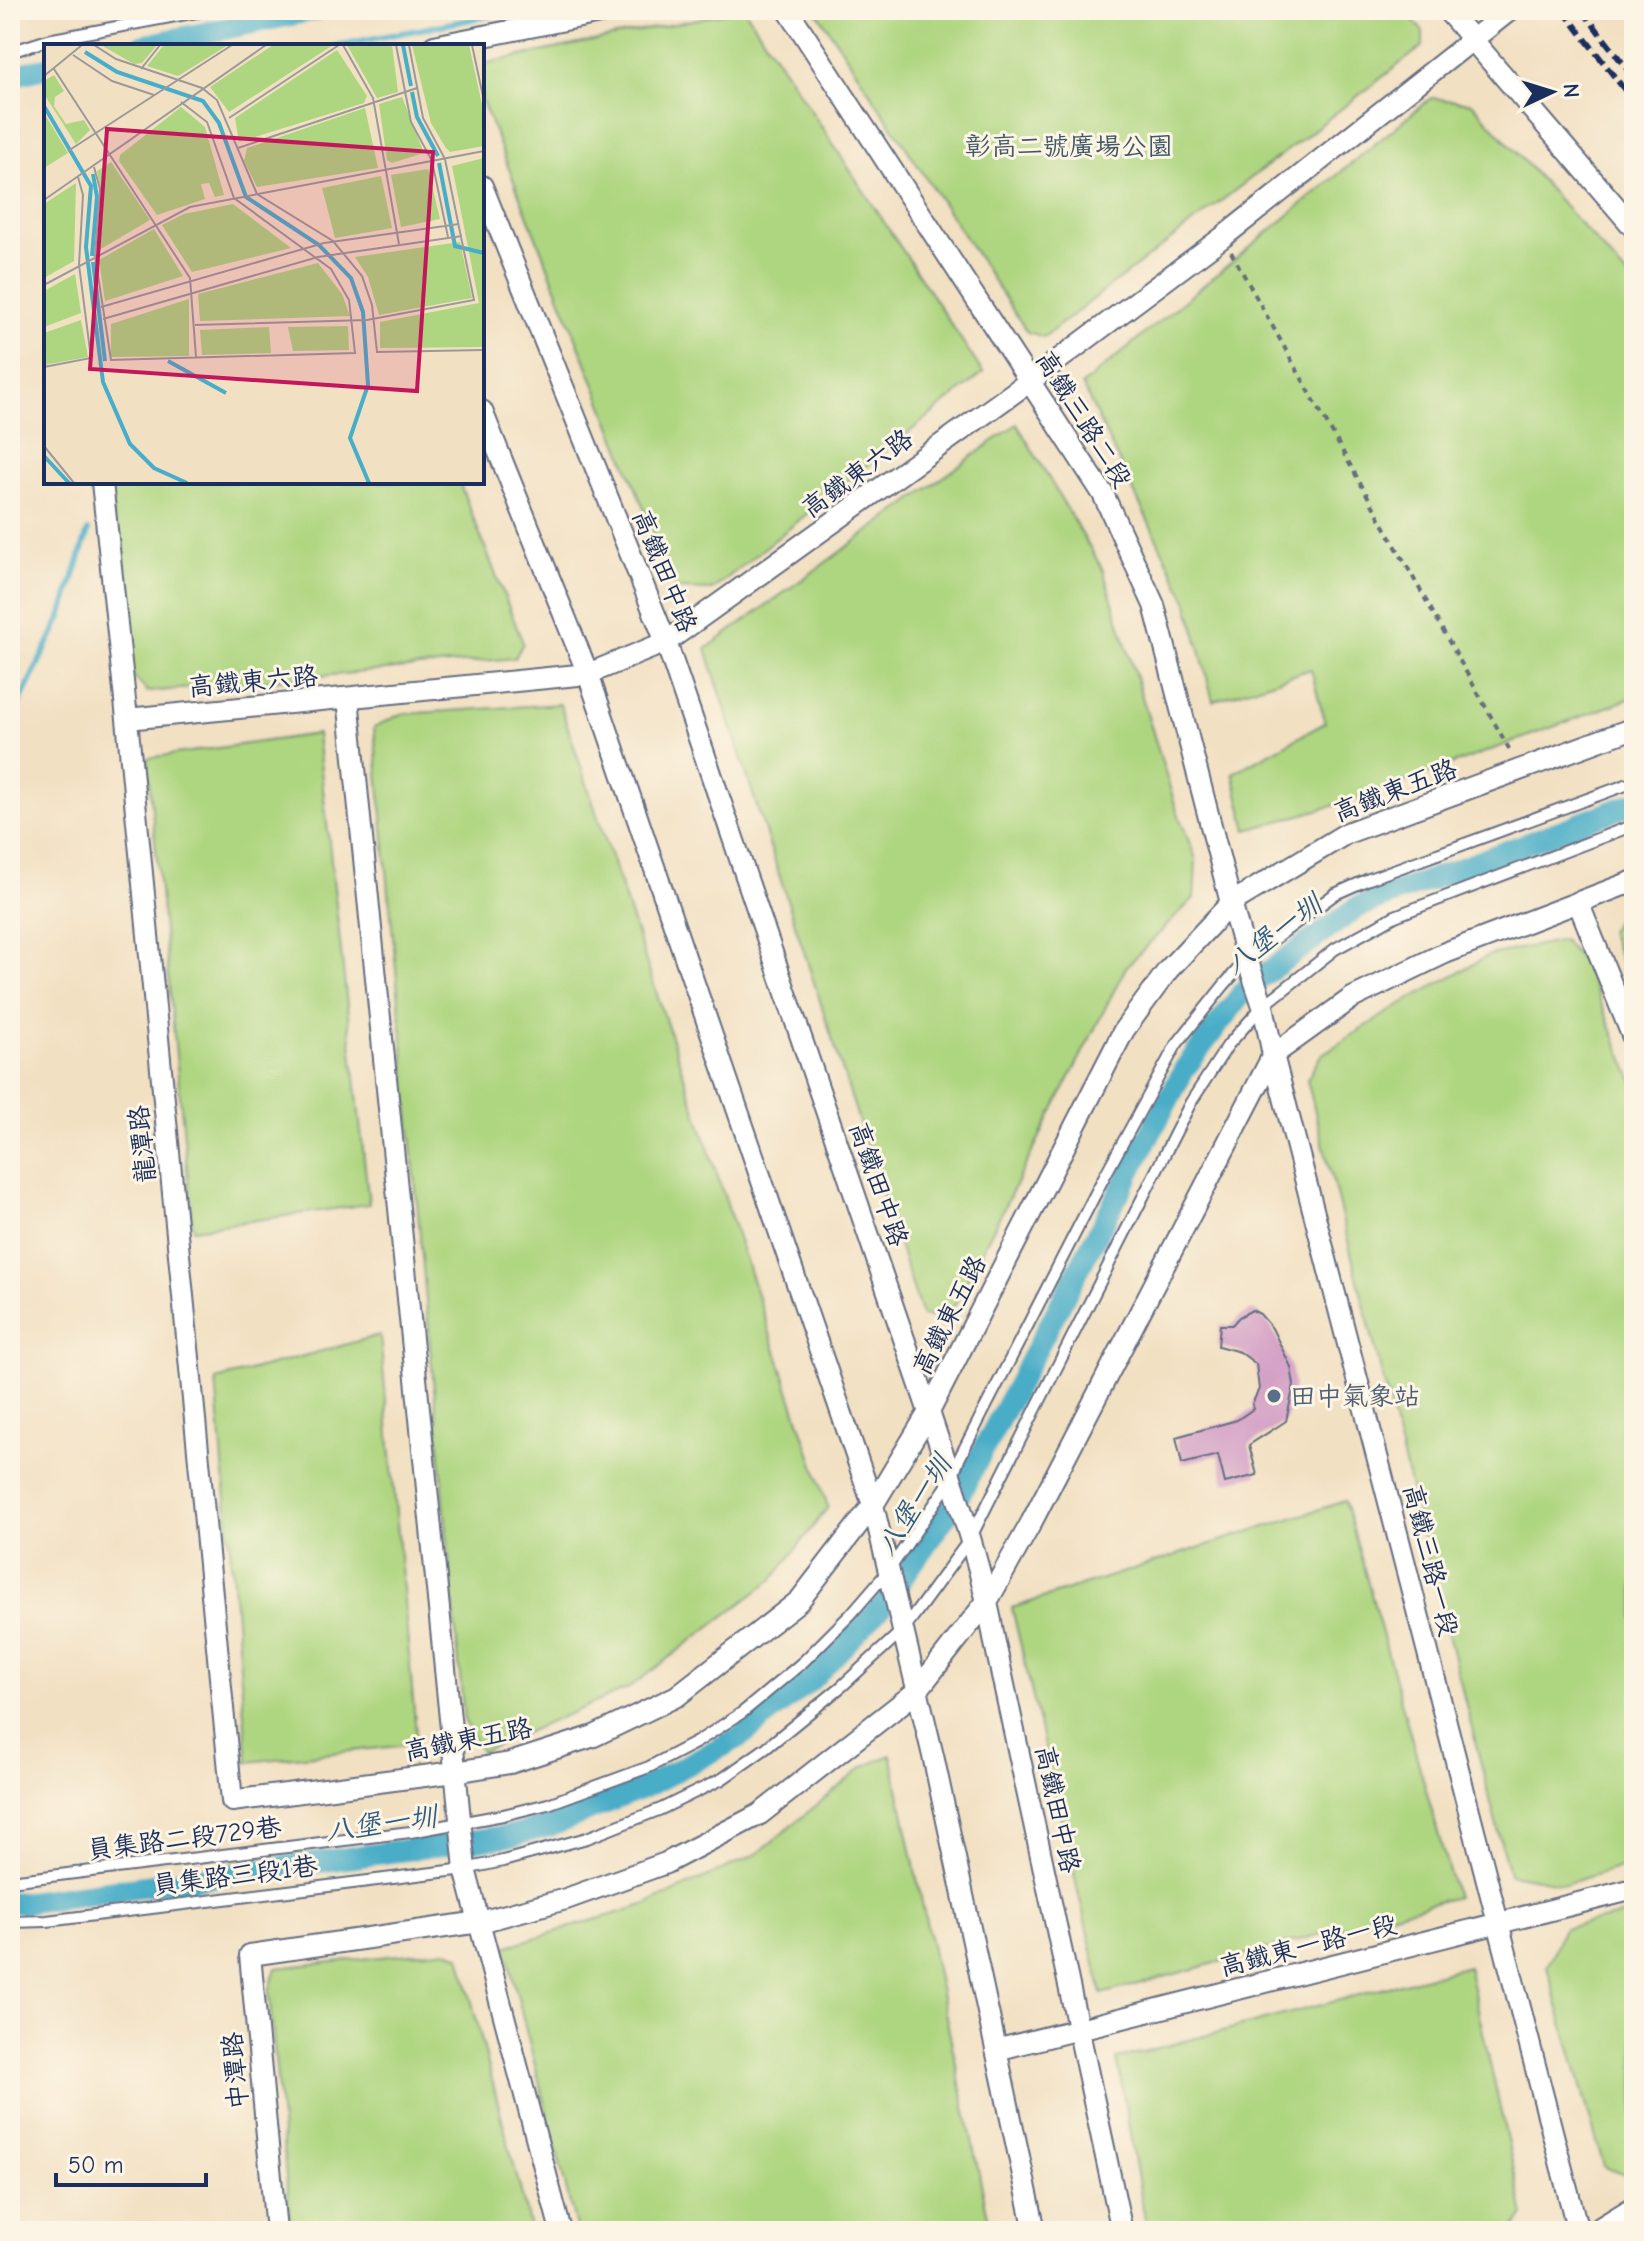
<svg xmlns="http://www.w3.org/2000/svg" width="1644" height="2241" font-family="'Comic Neue','LXGW WenKai TC',sans-serif">
  <style>
    .green { fill: #aed57f; stroke: #64826e; stroke-width: 2 }
    .lines { fill: none; stroke-linecap: round; stroke-linejoin: round }
    .stream { stroke: #48adc8; stroke-width: 6 }
    .canal { stroke: #48adc8; stroke-width: 22 }
    .building { fill: #d4a1c6 }
    .lane-casing { stroke: #666d81; stroke-width: 14 }
    .street-casing { stroke: #666d81; stroke-width: 24 }
    .path { stroke: #666d81; stroke-width: 4; stroke-dasharray: 6 6; stroke-linecap: butt }
    .lane { stroke: #fff; stroke-width: 10 }
    .street { stroke: #fff; stroke-width: 20 }
    .rail { stroke: #1b2f5e; stroke-width: 6; stroke-dasharray: 12 6; stroke-linecap: butt }
    .service-dot { fill: #5c6f8a; stroke: #fcf5e5; stroke-width: 3 }
    .labels { text-anchor: middle; stroke-width: 6; stroke-linejoin: round; paint-order: stroke }
    .park-label { font-size: 26px; fill: #405866; stroke: #fcf5e5 }
    .street-label { font-size: 26px; fill: #1b2f5e; stroke: #fcf5e5 }
    .service-label { font-size: 26px; fill: #4e5e75; stroke: #fcf5e5; text-anchor: start }
    .water-label { font-size: 28px; font-style: italic; fill: #2b5b83; stroke: #fcf5e5 }
    .inset-river { fill: none; stroke: #48adc8; stroke-width: 4 }
    .inset-road { fill: none; stroke: #9c999a; stroke-width: 2 }
    .view { fill: #c2185b; fill-opacity: 0.15; stroke: #c2185b; stroke-width: 4 }
    .inset-edge { fill: none; stroke: #1b2f5e; stroke-width: 4 }
  </style>
  <rect width="100%" height="100%" fill="#fcf5e5"/>
  <filter id="ink" filterUnits="userSpaceOnUse"><feTurbulence type="fractalNoise" baseFrequency=".0125" numOctaves="2"/><feDisplacementMap in="SourceGraphic" scale="16" xChannelSelector="R" yChannelSelector="G"/><feConvolveMatrix kernelMatrix="1 2 1 2 8 2 1 2 1" color-interpolation-filters="sRGB"/></filter>
  <filter id="wash" filterUnits="userSpaceOnUse"><feTurbulence type="fractalNoise" baseFrequency=".006" numOctaves="4" result="noise"/><feDisplacementMap in="SourceGraphic" scale="32" xChannelSelector="R" yChannelSelector="G"/><feGaussianBlur stdDeviation="1.8" result="paint"/><feColorMatrix in="noise" values="0 0 0 0 0 0 0 0 0 0 0 0 0 0 0 0 0 1.4 0 .05"/><feComposite in="paint" operator="in"/></filter>
  <g filter="url(#wash)">
    <rect width="100%" height="100%" fill="#f2e0c2"/>
    <path class="green" d="M740,10h5l238,363 -271,217 -36,-1 -194,-488v-34l6,-4z
      M816,10h590l17,22v14l-379,291 -17,-5z
      M1431,98l41,5 162,181v413l-270,100 -117,33 -14,-57 92,-50 -14,-54 -98,32 -25,-98 -106,-218z
      M1017,424l86,146 74,241 19,48 -2,39 -68,69 -178,351 -26,-2 -216,-667z
      M109,482h350l64,161 -8,15 -367,34 -18,-19z
      M560,704l268,803 -55,72 -144,109 -148,64 -17,-32 -90,-993 27,-13z
      M317,734l52,470 -176,25 -46,-471z
      M1634,907v85l-25,-61 12,-19z
      M1563,940l22,25 49,119v779l-69,21 -56,-10 -202,-794 14,-25 80,-51 89,-49z
      M380,1335l37,409 -169,18 -32,-382z
      M1345,1501l111,396 -354,97 -90,-386z
      M891,1755l100,476h-414l-72,-284 139,-42 113,-51 106,-87z
      M1634,1913v265l-30,-11 -57,-200 17,-39z
      M447,1950l13,6 71,275h-240l-22,-239 7,-24z
      M1468,1966l56,249 -12,16h-365l-30,-172z"/>
    <g class="lines">
      <path class="stream" d="M335,46l184,-36
        M10,722l51,-105 27,-86"/>
      <path class="canal" d="M141,46l174,-36
        M10,76l36,-8
        M10,1902l11,1 493,-68 39,-10 96,-40 91,-48 71,-57 73,-76 71,-101 230,-435 62,-81 111,-80 276,-104"/>
    </g>
    <g id="blocks">
      <path class="building" d="M1252,1310l8,4 12,14 19,39 3,18 -8,36 -37,24 8,30 -32,8 -7,-28 -36,9 -6,-27 61,-17 16,-11 -1,-5 7,-15 -3,-25 -16,-12 -22,-6 2,-21h12l7,-8z"/>
    </g>
  </g>
  <g filter="url(#ink)">
    <use href="#blocks" fill-opacity="0" stroke="#666d81" stroke-width="2"/>
    <g class="lines">
      <defs>
        <path id="lane" d="M10,52l38,-12 159,-30
          M10,1881l400,-49 93,-17 45,-11 101,-37 48,-25 46,-30 60,-50 48,-48 38,-44 62,-90 9,-23 144,-280 72,-132 48,-60 23,-26 88,-65 34,-15 265,-97
          M10,1922l37,-1 418,-52 38,-8 84,-23 74,-29 61,-30 44,-31 76,-62 62,-57 66,-90 221,-437 37,-57 35,-39 72,-57 60,-33 239,-91"/>
        <path id="street" d="M788,10l315,484 51,111 77,298 16,56 16,47 10,49 305,1176
          M1447,10l187,218
          M434,46l181,-36
          M482,186l184,456 263,770c25,76 53,152 66,231l127,588
          M482,411l106,263 285,831 61,255 101,471
          M102,482l25,237 105,1082 223,-29 55,-9 84,-27 83,-40 122,-95 74,-96 56,-93 195,-382 44,-60 63,-67 116,-70 287,-105
          M348,698l117,1171 96,362
          M127,719l461,-45 78,-32 364,-261 193,-144 287,-227
          M1578,902l56,138
          M996,2050l638,-161
          M276,2231l-26,-276 230,-33 86,-23 100,-36 94,-49 156,-122 72,-92 43,-77 242,-468 79,-57 93,-45 189,-72
          M1595,2231l39,-24"/>
      </defs>
      <use href="#lane" class="lane-casing"/>
      <use href="#street" class="street-casing"/>
      <path class="path" d="M1231,252l281,502"/>
      <use href="#lane" class="lane"/>
      <use href="#street" class="street"/>
      <path class="rail" d="M1563,10l71,92
        M1582,10l52,68"/>
    </g>
  </g>
  <circle class="service-dot" cx="1274" cy="1396" r="8"/>
  <g class="labels">
    <g class="park-label">
      <text x="1069" y="155">彰高二號廣場公園</text>
    </g>
    <g class="street-label">
      <text transform="translate(1084 419) rotate(58)" y="9">高鐵三路二段</text>
      <text transform="translate(857 473) rotate(-36)" y="9">高鐵東六路</text>
      <text transform="translate(665 571) rotate(68)" y="9">高鐵田中路</text>
      <text transform="translate(253 681) rotate(-5)" y="9">高鐵東六路</text>
      <text transform="translate(1395 790) rotate(-21)" y="9">高鐵東五路</text>
      <text transform="translate(142 1144) rotate(-96)" y="9">龍潭路</text>
      <text transform="translate(879 1184) rotate(71)" y="9">高鐵田中路</text>
      <text transform="translate(949 1315) rotate(-63)" y="9">高鐵東五路</text>
      <text transform="translate(1431 1560) rotate(76)" y="9">高鐵三路一段</text>
      <text transform="translate(468 1739) rotate(-11)" y="9">高鐵東五路</text>
      <text transform="translate(1058 1809) rotate(78)" y="9">高鐵田中路</text>
      <text transform="translate(184 1838) rotate(-7)" y="9">員集路二段729巷</text>
      <text transform="translate(235 1875) rotate(-7)" y="9">員集路三段1巷</text>
      <text transform="translate(1308 1945) rotate(-14)" y="9">高鐵東一路一段</text>
      <text transform="translate(235 2071) rotate(-95)" y="9">中潭路</text>
    </g>
    <g class="service-label">
      <text x="1290" y="1405">田中氣象站</text>
    </g>
    <g class="water-label">
      <text transform="translate(1273 934) rotate(-37)" y="10">八堡一圳</text>
      <text transform="translate(913 1505) rotate(-57)" y="10">八堡一圳</text>
      <text transform="translate(381 1823) rotate(-8)" y="10">八堡一圳</text>
    </g>
  </g>
  <g transform="translate(44 44)">
    <rect width="440" height="440" fill="#f2e0c2"/>
    <path d="M57,1h56l-15,18 -8,1zM120,1h64l-50,31 -31,-10zM229,1h60l-104,67 -19,-25zM303,1h45l6,47 -21,6zM368,1h57l15,69v32l-34,6 -4,-4 -15,-25zM293,6l30,46 -3,7 -125,39 -4,-24zM10,31l10,16 -9,6 -1,9 12,18 18,-4 6,10 -14,14 -32,-50v-13zM358,53l22,56 -32,10 -5,-3 -8,-56zM137,63l24,20 19,68 -9,2 -6,-14 -8,1 4,15 -48,16 -38,-54 1,-6zM321,64l13,60 -121,19 -13,-26 3,-13zM0,69l24,40 -24,15zM440,114v189l-104,1v-26l99,-19 -27,-137zM67,118l39,58 -51,30 3,-50 -5,-29zM384,125l12,50 -39,8 -10,-52zM337,132l11,52 -57,10 -13,-50zM32,139l-2,78 -30,17v-74zM189,160l58,44 -99,24 -30,-47 22,-11zM110,185l29,47 -78,25 -6,-41zM416,198l12,56 -93,17 -11,-38 -13,-20zM274,219l24,31 8,22 -150,5 -2,-27zM31,230l6,39 -37,14v-36zM145,255v57l-78,1v-33zM37,276l7,37 -44,8v-32zM304,282l1,24 -56,1 -5,-24zM225,283l2,26 -69,2 -2,-25z" fill="#aed57f"/>
    <path class="inset-river" d="M359,1l8,41M41,8l32,20 86,29 16,22 27,74 73,48 32,33 12,34 5,73 -18,53 19,45M368,48l5,25 21,39M0,62l47,80 -5,61 17,135 27,62 24,24 33,15M395,119l16,83 29,7M48,212l5,-59 -4,-23M49,218l12,99M124,317l58,32M0,412l25,27"/>
    <path class="inset-road" d="M50,1l22,14 86,29 15,12 40,94 76,47 29,35 10,29 5,47 107,-2M299,1l30,53 26,146M352,1l15,77 21,39 16,76M428,1l12,56M29,11l39,26 42,14M10,25l136,209 6,79M97,25l19,-24M0,32l38,-31M185,74l110,-73M194,104l179,-60M24,107l164,-106M50,123l6,22 -5,67 16,104 244,-7 -6,-53 -18,-31 -97,-71 -27,-76 -26,-20M0,156l222,-155M0,241l146,-78 294,-56M57,263l223,-64 135,-19M59,275l215,-62 144,-21M151,281l172,-5 107,-20 -29,-141 -22,-41 -14,-73M0,323l47,-9 -12,-93 4,-70 -5,-18M0,402l30,37"/>
    <path class="view" d="M63,85l326,23 -16,239 -327,-22z"/>
    <rect width="440" height="440" class="inset-edge"/>
  </g>
  <rect width="1644" height="2241" fill="none" stroke="#fcf5e5" stroke-width="40"/>
  <g transform="translate(1552 92) rotate(86)" stroke="#fcf5e5" stroke-width="6" paint-order="stroke">
  <path d="M0-6L14 30L0 20L-14 30Z" fill="#1b2f5e"/>
  <text y="-12" font-size="22" font-weight="bold" text-anchor="middle" fill="#1b2f5e">N</text>
  </g>
  <path d="M56 2173v12h150v-12" fill="none" stroke="#1b2f5e" stroke-width="4"/>
  <text x="68" y="2173" font-size="24" fill="#1b2f5e" stroke="#fcf5e5" stroke-width="6" paint-order="stroke">50 m</text>
</svg>
